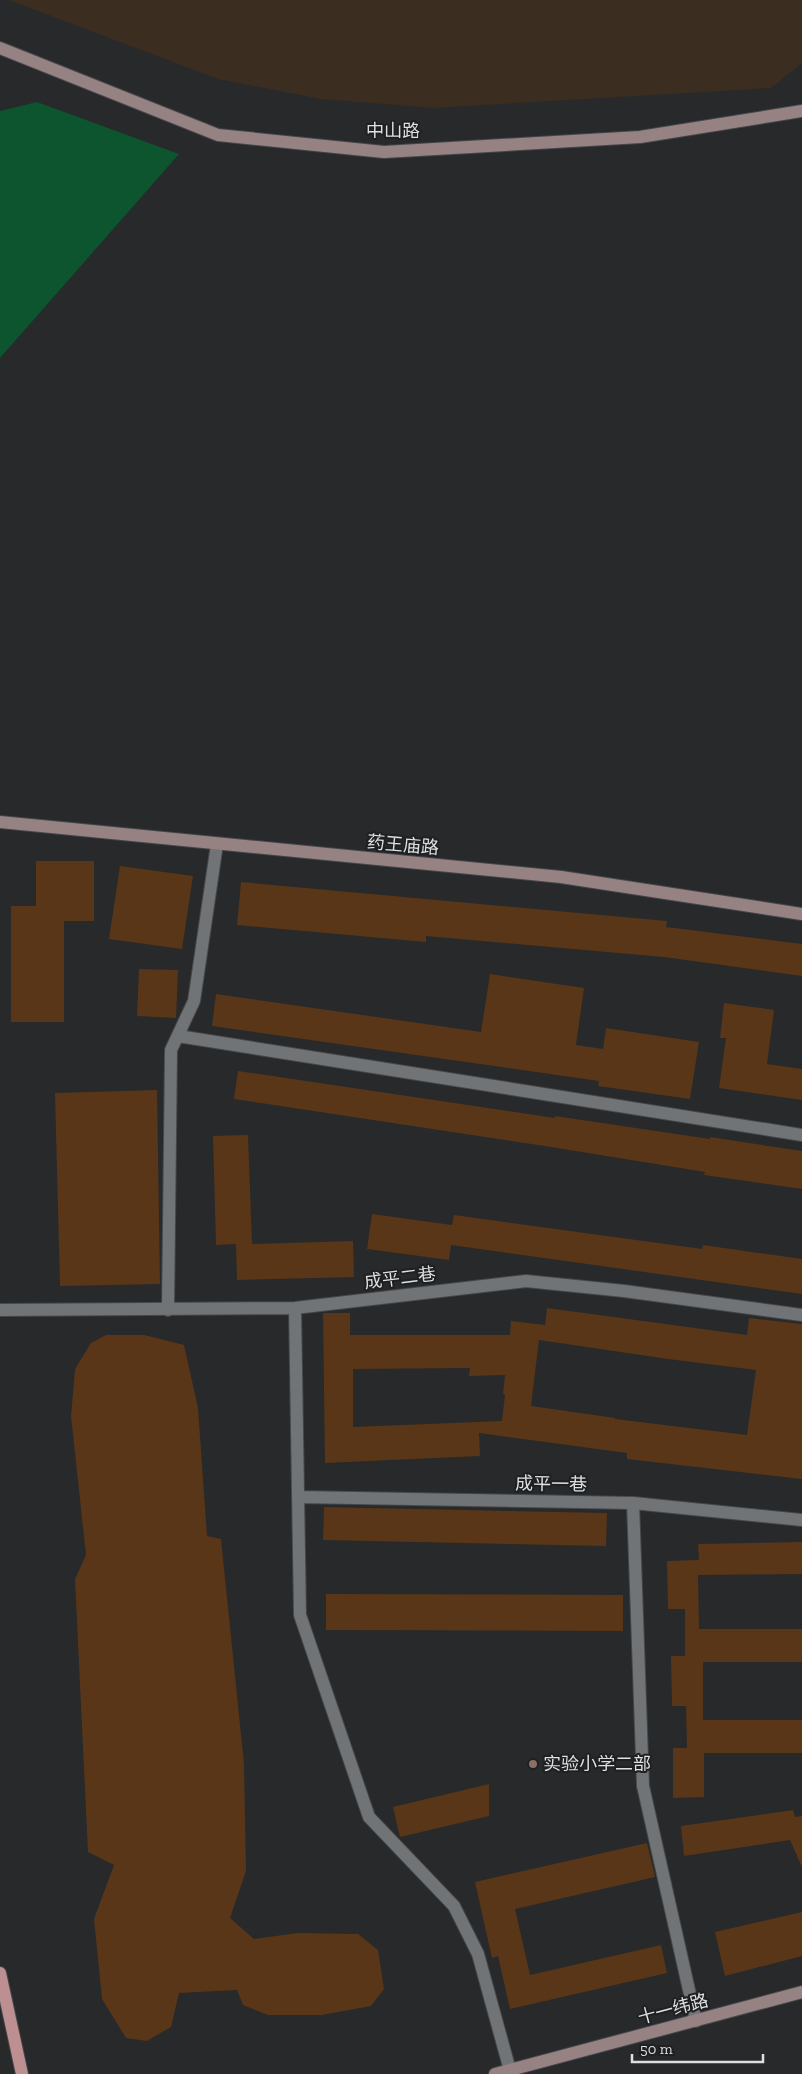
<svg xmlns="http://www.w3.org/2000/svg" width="802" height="2074" font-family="'Zilla Slab','Noto Sans SC',serif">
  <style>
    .commercial { fill: #3b2e20 }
    .green { fill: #0c552f }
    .building { fill: #593617; fill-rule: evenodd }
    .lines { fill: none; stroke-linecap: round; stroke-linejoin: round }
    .street-casing { stroke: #454749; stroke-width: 14 }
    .secondary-casing { stroke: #454749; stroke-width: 14 }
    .primary-casing { stroke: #454749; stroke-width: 14 }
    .street { stroke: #717476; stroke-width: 12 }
    .secondary { stroke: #978283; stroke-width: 12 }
    .primary { stroke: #bd8f90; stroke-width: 12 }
    .education-dot { fill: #8d6e63; stroke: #1e2022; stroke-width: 2 }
    .labels { text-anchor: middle; stroke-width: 4; stroke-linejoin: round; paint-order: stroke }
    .street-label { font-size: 18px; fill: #dddfe0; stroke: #1e2022 }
    .poi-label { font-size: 18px; fill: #dddfe0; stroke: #1e2022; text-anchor: start }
  </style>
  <rect width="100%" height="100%" fill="#27292b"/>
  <path class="commercial" d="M9,0h793v63l-31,25 -338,20 -112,-9 -103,-20z"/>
  <path class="green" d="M37,102l142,52 -179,204v-247z"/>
  <path class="building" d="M36,861h58v60h-30v101h-53v-116h25z
    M120,866l73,10 -11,73 -73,-10z
    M241,882l426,39 -1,6 136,17v32l-138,-19 -238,-21v6l-189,-17z
    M139,969l39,1 -2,48 -39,-2z
    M490,974l94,14 -8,57 27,4 3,-21 93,14 -9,57 -92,-13 1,-5 -387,-55 4,-32 265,38z
    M724,1003l50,7 -7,54 35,5v31l-83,-12 7,-50h-6z
    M238,1071l317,47v-2l155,23v-2l92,14v38l-98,-14 1,-3 -154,-25 -317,-48z
    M157,1090l3,194 -100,2 -5,-193z
    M248,1135l4,109 101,-3 1,36 -117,3 -1,-36 -20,1 -3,-109z
    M372,1214l80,11 2,-10 248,34 1,-4 99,14v35l-351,-49 -2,15 -82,-11z
    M547,1308l200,27 2,-17 53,6v155l-175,-20v-6l-148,-20 1,23 -155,7 -2,-150h27v22h160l1,-14 34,4zM539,1340l129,19 88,11 -9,65 -132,-16v-1l-84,-12zM470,1368l-1,8 36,-1 -2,19 2,1 -3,26 -149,6v-58z
    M106,1335h38l40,10 14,63 9,128 14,3 23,225 2,107 -16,47 24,21 44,-6 60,1 20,16 6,39 -13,17 -49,9h-54l-25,-10 -6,-15 -58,3 -8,34 -24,14 -21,-3 -24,-39 -8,-80 20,-54 -26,-13 -13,-273 11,-24 -15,-139 4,-47 16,-26z
    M324,1507l283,6 -1,33 -283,-6z
    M802,1542v32l-104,1 1,54h103v33h-99v58h99v33h-98v44l-31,1v-50h14l-1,-42h-14l-1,-50h14v-47h-17l-1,-48 32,-1 -1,-16z
    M326,1594l297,1v36l-297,-1z
    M489,1784v32l-89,21 -7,-30z
    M793,1810l2,7 7,-1v51l-12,-27 -106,16 -3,-30z
    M647,1843l8,34 -140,32 15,66 131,-30 6,28 -157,36 -12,-53 -6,2 -17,-76z
    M802,1912v44l-77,20 -10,-44z"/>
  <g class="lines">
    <defs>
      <path id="street" d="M178,1036l624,99
        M295,1308l5,307 69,202 85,89 24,48 33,120
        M0,1310l295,-2 231,-27 98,10 178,24
        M168,1310l3,-260 23,-49 23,-157
        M298,1497l335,6 169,17
        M633,1503l10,283 53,235"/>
      <path id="secondary" d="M0,48l218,87 166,17 256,-15 162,-26
        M0,822l561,55 241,37
        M495,2074l307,-82"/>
      <path id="primary" d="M0,1973l22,101"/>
    </defs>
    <use href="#street" class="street-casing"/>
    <use href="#secondary" class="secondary-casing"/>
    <use href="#primary" class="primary-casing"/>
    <use href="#street" class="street"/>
    <use href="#secondary" class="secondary"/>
    <use href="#primary" class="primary"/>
  </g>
  <circle class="education-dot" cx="533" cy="1764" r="5"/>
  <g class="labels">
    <g class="street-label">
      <text x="393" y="137">中山路</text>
      <text transform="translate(403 845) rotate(5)" y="6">药王庙路</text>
      <text transform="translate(400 1278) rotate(-7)" y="6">成平二巷</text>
      <text transform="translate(551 1484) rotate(1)" y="6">成平一巷</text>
      <text transform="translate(673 2009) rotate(-15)" y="6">十一纬路</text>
    </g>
    <g class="poi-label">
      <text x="543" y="1770">实验小学二部</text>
    </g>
  </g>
  <path d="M632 2054v8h131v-8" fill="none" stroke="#dddfe0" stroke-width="2.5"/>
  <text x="640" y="2054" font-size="15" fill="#dddfe0" stroke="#1e2022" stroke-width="4" paint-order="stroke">50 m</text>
</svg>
